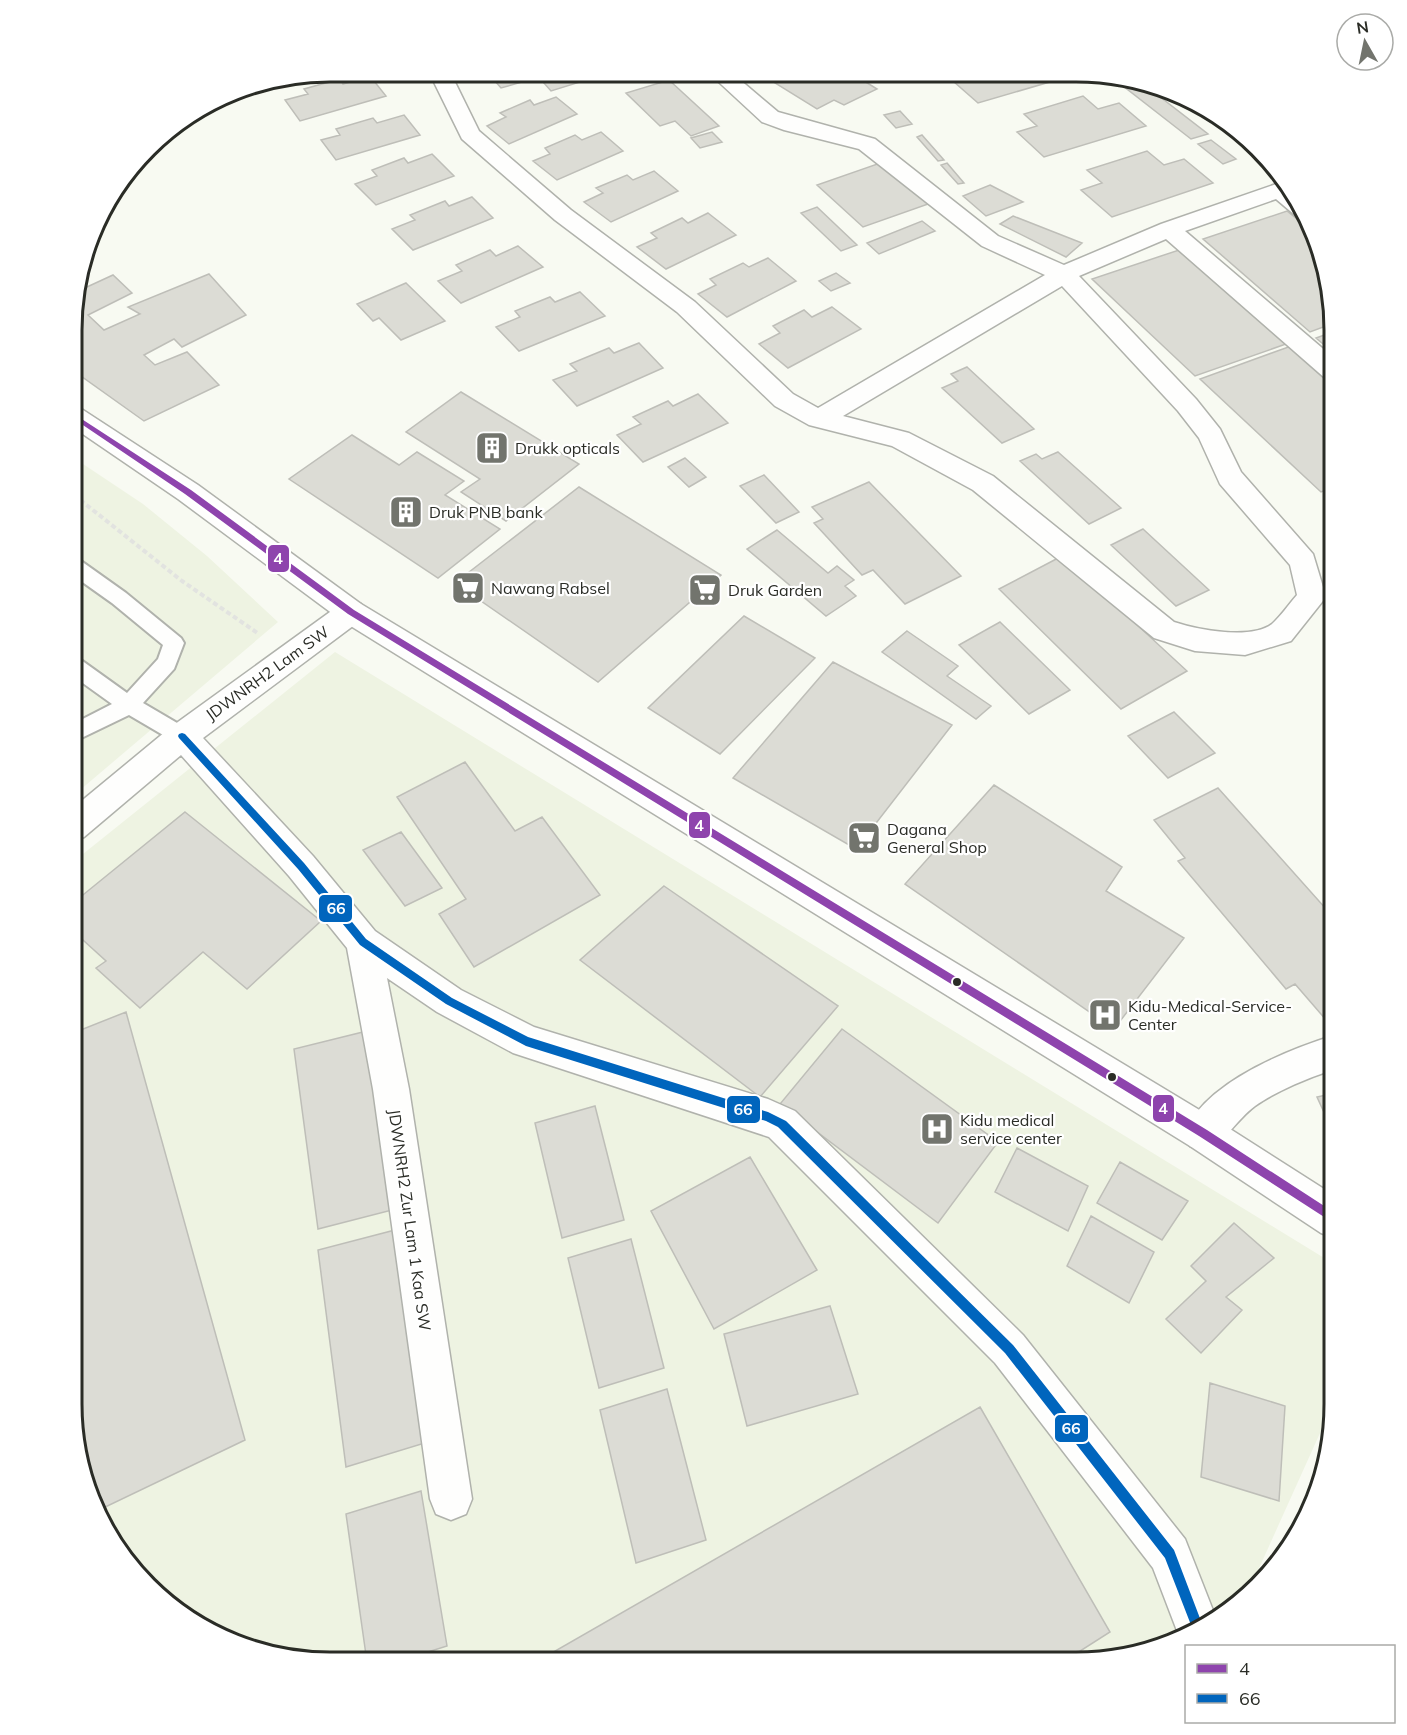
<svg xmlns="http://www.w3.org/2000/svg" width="1407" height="1735" font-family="Mulish,sans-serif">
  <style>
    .built { fill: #eef3e2 }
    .building { fill: #dcdcd5; stroke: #bebeb8; stroke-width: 1.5 }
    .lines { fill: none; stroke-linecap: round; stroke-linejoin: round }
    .service-casing { stroke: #b0b2ac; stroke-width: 4 }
    .minor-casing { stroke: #b0b2ac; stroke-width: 3 }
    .secondary-casing { stroke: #b0b2ac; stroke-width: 3 }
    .path { stroke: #e2e3e0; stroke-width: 4; stroke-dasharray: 5 3; stroke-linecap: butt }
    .service { fill: #fefefd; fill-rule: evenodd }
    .minor { fill: #fefefd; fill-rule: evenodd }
    .secondary { fill: #fefefd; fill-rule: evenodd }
    .bus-1-casing { stroke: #fff; stroke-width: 5 }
    .bus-2-casing { stroke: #fff; stroke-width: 5 }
    .bus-1 { fill: #8e44ad; fill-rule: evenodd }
    .bus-2 { fill: #0065bd; fill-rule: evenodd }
    .bus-dot { fill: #2a2c26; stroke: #fff; stroke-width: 2 }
    .labels { text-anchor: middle; stroke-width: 4.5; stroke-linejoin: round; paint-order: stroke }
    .poi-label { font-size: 16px; fill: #2a2c26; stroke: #fff; text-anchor: start }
    .street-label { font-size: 16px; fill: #2a2c26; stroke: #fff }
    .rim { fill: none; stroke: #2a2c26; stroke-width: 3 }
    .line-badge { stroke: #fff; stroke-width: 2 }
    .badge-label { font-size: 16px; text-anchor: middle; font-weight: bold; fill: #fff }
  </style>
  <rect width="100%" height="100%" fill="#f8faf2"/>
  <path class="built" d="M74,458l69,46 64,52 71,66 -205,174z
    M335,652l999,612v138l-83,184 -46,42 -112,34h-779l-66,-13 -61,-29 -80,-87 -26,-62 -9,-67 1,-542z"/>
  <path class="building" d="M487,72l35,1 7,7 -28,8z
    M535,73h97l-28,8 -5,-5 -48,15z
    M759,73l94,1 24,15 -33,16 -10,-5 -17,9z
    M973,74h104l-99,29 -25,-22z
    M370,76l16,20 -86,25 -15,-21 23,-6 -4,-5 36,-10 3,5z
    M669,80l50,46 -28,10 -16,-15 -15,5 -34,-33z
    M1126,80l25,10 57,44 -17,5 -73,-57z
    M1083,96l15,13 21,-6 27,23 -102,31 -27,-25 20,-6 -13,-12z
    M556,97l21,17 -68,30 -22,-18 19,-9 -6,-4 30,-13 4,5z
    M900,111l12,13 -16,4 -12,-13z
    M404,115l16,20 -84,25 -15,-20 19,-5 -4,-6 37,-11 4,5z
    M601,132l22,19 -66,29 -24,-19 17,-7 -5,-6 30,-13 7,5z
    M712,132l10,10 -22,6 -9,-10z
    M922,135l22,25 -6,1 -21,-24z
    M1211,140l25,19 -13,5 -25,-20z
    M1147,151l17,14 20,-6 29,24 -101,34 -31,-27 21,-7 -15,-13z
    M432,154l22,22 -78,29 -21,-21 22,-8 -5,-6 32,-12 4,5z
    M883,162l48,41 -68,24 -46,-42z
    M947,163l17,20 -6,1 -17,-19z
    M654,171l24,20 -67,31 -27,-20 19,-9 -7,-5 31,-13 6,5z
    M990,185l33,17 -37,14 -23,-20z
    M472,197l21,21 -80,32 -21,-21 23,-9 -5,-5 35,-14 4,5z
    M817,207l40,38 -16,6 -40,-38z
    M1287,211l26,21 13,32 8,59 -24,9 -107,-93z
    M708,213l28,22 -70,34 -29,-22 20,-9 -6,-5 31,-15 6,5z
    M1013,216l69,27 -16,14 -66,-33z
    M922,221l13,10 -56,23 -12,-11z
    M518,246l25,21 -82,36 -23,-22 24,-10 -6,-6 34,-15 6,6z
    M1179,250l107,94 -91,32 -103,-97z
    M768,258l28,23 -69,36 -29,-23 18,-9 -6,-6 33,-16 6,4z
    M836,273l14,10 -19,8 -12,-10z
    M209,274l37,41 -64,32 -8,-8 -30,16 11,10 32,-13 32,33 -75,36 -70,-50 2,-79 37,-17 19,18 -44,22 16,15 36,-16 -12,-7z
    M406,283l39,38 -44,19 -22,-22 -6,3 -16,-17z
    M580,292l25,24 -86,35 -23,-24 24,-10 -5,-6 35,-14 5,5z
    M832,307l29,22 -73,39 -29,-24 21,-11 -7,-7 31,-16 8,7z
    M1335,331v23l-19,-16z
    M639,343l24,25 -86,38 -24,-26 24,-9 -7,-7 39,-16 5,5z
    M1291,346l44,38v103l-14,5 -121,-113z
    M967,367l67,62 -32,14 -60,-55 16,-7 -7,-7z
    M461,392l118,72 -73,57 -45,-29 19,-13 -74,-47z
    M698,394l30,29 -85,39 -26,-27 24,-11 -8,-7 35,-16 5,5z
    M352,435l47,30 18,-13 47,29 -19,14 55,34 -62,49 -149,-99z
    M1058,452l63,56 -32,16 -69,-63 16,-7 6,5z
    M685,458l21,19 -17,10 -21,-20z
    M764,475l35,37 -23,11 -36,-37z
    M869,482l92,94 -56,28 -32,-34 -11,5 -48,-52 9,-4 -11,-12z
    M579,487l142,88 -123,107 -143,-99z
    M1143,529l66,61 -33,16 -65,-61z
    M777,530l51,43 9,-7 17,14 -9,6 11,10 -30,20 -79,-67z
    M1062,556l83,61 -10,6 52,48 -66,38 -122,-120z
    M744,616l71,42 -95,96 -72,-46z
    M1000,622l70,68 -41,24 -70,-69z
    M907,631l51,35 -11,10 44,30 -15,13 -94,-67z
    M833,662l119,63 -96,124 -123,-71z
    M1174,712l41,41 -47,25 -40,-42z
    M465,762l50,69 27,-14 58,78 -126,72 -35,-53 27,-15 -69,-102z
    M994,785l128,82 -16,24 78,47 -70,91 -209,-145z
    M1218,788l117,131v98l-8,4 -32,-37 -9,5 -108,-128 7,-3 -31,-38z
    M185,812l136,109 -74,68 -44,-37 -63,56 -44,-40 10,-7 -33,-30v-28z
    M401,832l41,56 -37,18 -42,-56z
    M664,886l174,120 -78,91 -180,-137z
    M126,1012l119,428 -148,71 -16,-40 -9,-67 1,-371z
    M842,1029l156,113 -60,81 -158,-119z
    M367,1031l29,178 -78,20 -24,-180z
    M1335,1093v38l-2,1 -16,-35z
    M595,1106l29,114 -62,18 -27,-115z
    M1017,1148l71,38 -20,45 -73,-39z
    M750,1157l67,113 -103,59 -63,-118z
    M1120,1162l68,39 -26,39 -65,-37z
    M1091,1216l63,36 -25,51 -62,-37z
    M1234,1223l40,35 -48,39 16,13 -41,43 -35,-34 40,-38 -15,-15z
    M395,1230l33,212 -82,25 -28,-217z
    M631,1239l33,129 -65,20 -31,-130z
    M830,1306l28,88 -111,32 -23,-92z
    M1210,1383l75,23 -6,95 -78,-24z
    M667,1389l39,151 -70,23 -36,-153z
    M980,1407l130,225 -47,30h-527z
    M421,1491l26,155 -51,16h-29l-21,-148z"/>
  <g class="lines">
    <defs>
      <path id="service" d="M74,559l7,2 45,32 55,45 3,5 -10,26 -31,34 46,27 4,6 -4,6 -7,2 -7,-2 -46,-27 -56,27v-18l39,-20 -39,-28 1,-18 7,2 46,33 31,-34 5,-14 -51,-42 -38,-27z"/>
      <path id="minor" d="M429,72h21l29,59 92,79 124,92 98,92 25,14 227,-133 -63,-29 -123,-97 -75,-19 -22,-8 -53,-49h23l46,39 97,27 123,97 66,29 97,-41 121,-42 18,20 7,15 -11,-1 -20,-17 -91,32 150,128v22l-9,-2 -160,-140 -87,37 117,123 24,30 21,43 72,82 13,43 -35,44 -46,14 -50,-4 -41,-13 -181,-148 -81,-44 -83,-21 -34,-19 -98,-94 -122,-92 -93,-81zM1062,286l116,125 21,27 21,46 70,81 7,30c-8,9 -16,21 -25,29 -21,16 -74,6 -98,-2l-181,-146 -84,-43 -66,-17z
        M1210,112l10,4 6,6h-13l-5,-7z
        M351,601l10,3 5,8 -5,8 -158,118 110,118 62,75 86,59 73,37 234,72 27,12 228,224 162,204 31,79 -11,10 -26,8 -26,-68 -158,-205 -226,-226 -256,-84 -76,-41 -50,-34 22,111 63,410 -6,15 -15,6 -15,-6 -6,-15 -57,-410 -26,-141 -58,-72 -108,-121 -97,82 -11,4v-33l98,-81 170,-123z
        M1335,1035v34c-25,8 -59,22 -80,37 -19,14 -29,36 -52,45l-13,-5 -6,-13c22,-51 101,-82 151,-98z"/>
      <path id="secondary" d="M74,407l9,3 115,75 163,119 855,516 119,76v42l-14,-5 -131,-87 -849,-526 -163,-121 -104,-71z"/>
    </defs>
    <use href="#service" class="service-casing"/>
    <use href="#minor" class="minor-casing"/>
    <use href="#secondary" class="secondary-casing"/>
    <path class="path" d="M74,495l108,86 77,53"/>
    <use href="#service" class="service"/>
    <use href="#minor" class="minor"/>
    <use href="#secondary" class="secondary"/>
    <defs>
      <path id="bus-1" d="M74,414l117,76 163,120 853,520 128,83v11l-136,-88 -851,-522 -163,-120 -111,-75z"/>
      <path id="bus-2" d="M182,733l3,1 119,129 62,76 86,59 76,39 240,75 18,9 227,224 161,205 27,71 -2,4 -4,2 -4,-2 -26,-67 -160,-205 -227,-226 -12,-6 -240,-75 -80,-42 -86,-59 -62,-76 -119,-131 -1,-2 1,-2z"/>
    </defs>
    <use href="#bus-1" class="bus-1-casing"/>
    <use href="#bus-2" class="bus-2-casing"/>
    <use href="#bus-1" class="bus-1"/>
    <use href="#bus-2" class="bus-2"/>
  </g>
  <defs>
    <symbol id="building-square" viewBox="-11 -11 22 22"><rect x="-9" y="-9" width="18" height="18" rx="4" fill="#72746d" stroke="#fff"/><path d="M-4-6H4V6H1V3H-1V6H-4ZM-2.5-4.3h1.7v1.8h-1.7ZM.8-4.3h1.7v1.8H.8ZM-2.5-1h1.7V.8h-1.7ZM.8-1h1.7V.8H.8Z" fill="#fff"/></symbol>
    <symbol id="supermarket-square" viewBox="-11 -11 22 22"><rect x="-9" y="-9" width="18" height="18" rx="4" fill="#72746d" stroke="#fff"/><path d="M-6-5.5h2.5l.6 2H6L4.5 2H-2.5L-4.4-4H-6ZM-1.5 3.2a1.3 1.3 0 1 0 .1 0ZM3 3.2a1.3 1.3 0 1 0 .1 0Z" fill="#fff"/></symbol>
    <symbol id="hospital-square" viewBox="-11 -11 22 22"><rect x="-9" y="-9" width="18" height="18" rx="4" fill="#72746d" stroke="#fff"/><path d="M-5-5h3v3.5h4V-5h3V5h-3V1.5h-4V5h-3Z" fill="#fff"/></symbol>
  </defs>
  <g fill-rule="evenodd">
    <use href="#building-square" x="473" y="429" width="38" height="38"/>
    <use href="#building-square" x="387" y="493" width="38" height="38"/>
    <use href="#supermarket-square" x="449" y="569" width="38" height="38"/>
    <use href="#supermarket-square" x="686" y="571" width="38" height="38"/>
    <use href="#supermarket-square" x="845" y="819" width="38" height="38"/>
    <use href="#hospital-square" x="1086" y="996" width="38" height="38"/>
    <use href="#hospital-square" x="918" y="1110" width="38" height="38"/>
  </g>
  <g class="bus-dot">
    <circle cx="957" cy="982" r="5"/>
    <circle cx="1112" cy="1077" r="5"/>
  </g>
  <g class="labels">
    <g class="poi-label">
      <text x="515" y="454">Drukk opticals</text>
      <text x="429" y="518">Druk PNB bank</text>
      <text x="491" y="594">Nawang Rabsel</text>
      <text x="728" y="596">Druk Garden</text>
      <text x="887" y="835">Dagana<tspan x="887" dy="18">General Shop</tspan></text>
      <text x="1128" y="1012">Kidu-Medical-Service-<tspan x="1128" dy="18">Center</tspan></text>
      <text x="960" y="1126">Kidu medical<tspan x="960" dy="18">service center</tspan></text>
    </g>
    <g class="street-label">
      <text transform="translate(267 673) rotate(-36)" y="6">JDWNRH2 Lam SW</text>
      <text transform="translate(410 1220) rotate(82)" y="6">JDWNRH2 Zur Lam 1 Kaa SW</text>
    </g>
  </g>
  <path d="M0 0H1407V1735H0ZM330 82H1076A248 248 0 0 1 1324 330V1404A248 248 0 0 1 1076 1652H330A248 248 0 0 1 82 1404V330A248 248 0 0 1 330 82Z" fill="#fff" fill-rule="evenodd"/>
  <path class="rim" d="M330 82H1076A248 248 0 0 1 1324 330V1404A248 248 0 0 1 1076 1652H330A248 248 0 0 1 82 1404V330A248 248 0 0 1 330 82Z"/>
  <g class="line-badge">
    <rect x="267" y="544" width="23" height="29" rx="6" fill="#8e44ad"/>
    <rect x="688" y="811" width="23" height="28" rx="6" fill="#8e44ad"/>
    <rect x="318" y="894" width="35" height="29" rx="6" fill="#0065bd"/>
    <rect x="1152" y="1094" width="23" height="29" rx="6" fill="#8e44ad"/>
    <rect x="726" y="1095" width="35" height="29" rx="6" fill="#0065bd"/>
    <rect x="1054" y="1414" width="35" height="29" rx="6" fill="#0065bd"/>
  </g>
  <g class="badge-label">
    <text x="278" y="564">4</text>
    <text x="699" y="831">4</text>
    <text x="336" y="914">66</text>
    <text x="1163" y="1114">4</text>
    <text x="743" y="1115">66</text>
    <text x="1071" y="1434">66</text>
  </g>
  <rect x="1185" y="1645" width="210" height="78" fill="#ffffff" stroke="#aaaba8" stroke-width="1.5"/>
  <rect x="1197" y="1664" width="30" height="9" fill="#8e44ad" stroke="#aaaba8" stroke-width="1.5"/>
  <text x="1239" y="1675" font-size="18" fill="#2a2c26">4</text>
  <rect x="1197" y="1694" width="30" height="9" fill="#0065bd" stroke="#aaaba8" stroke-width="1.5"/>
  <text x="1239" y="1705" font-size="18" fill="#2a2c26">66</text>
  <g transform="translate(1365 42) rotate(351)"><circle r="28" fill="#ffffff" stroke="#aaaba8" stroke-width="1.5"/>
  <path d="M0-4.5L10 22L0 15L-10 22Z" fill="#72746d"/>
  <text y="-9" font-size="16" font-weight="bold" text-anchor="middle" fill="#2a2c26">N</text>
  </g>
</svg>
